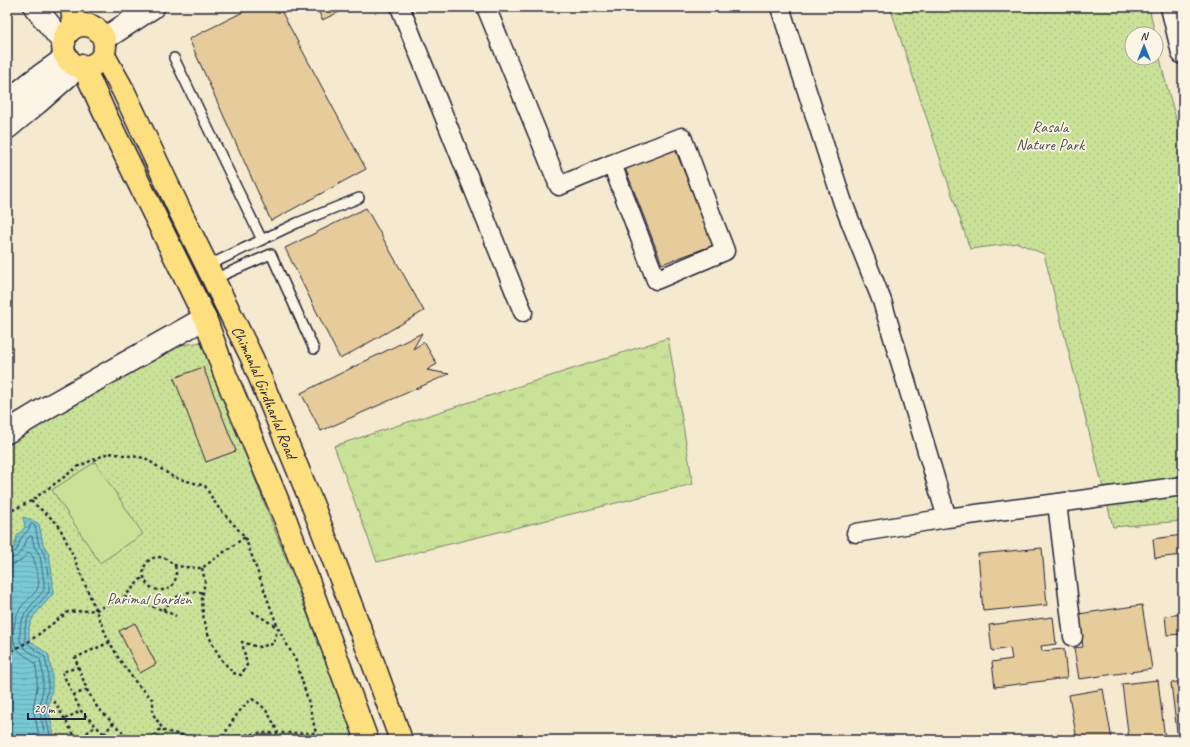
<svg xmlns="http://www.w3.org/2000/svg" width="1190" height="747" font-family="Caveat,sans-serif">
  <style>
    .grass { fill: url(#grass-tufts); stroke: #76826a }
    .park { fill: url(#park-dots); stroke: #76826a }
    .garden { fill: #cae298; stroke: #76826a }
    .water { fill: url(#water-rules); stroke: #568697 }
    .lines { fill: none; stroke-linecap: round; stroke-linejoin: round }
    .shore { stroke: #456579; stroke-width: 1 }
    .building { fill: #e6cc9b; stroke: #22223b }
    .service-casing { stroke: #22223b; stroke-width: 12 }
    .minor-casing { stroke: #22223b; stroke-width: 21 }
    .tertiary-casing { stroke: #22223b; stroke-width: 25 }
    .secondary-casing { stroke: #22223b; stroke-width: 25 }
    .primary-casing { stroke: #22223b; stroke-width: 25 }
    .path { stroke: #22223b; stroke-width: 2.5; stroke-dasharray: 3 3; stroke-linecap: butt }
    .service { stroke: #fcf5e5; stroke-width: 9 }
    .minor { stroke: #fcf5e5; stroke-width: 18 }
    .tertiary { stroke: #fcf5e5; stroke-width: 22 }
    .secondary { stroke: #fcf5e5; stroke-width: 22 }
    .primary { stroke: #fddf80; stroke-width: 22 }
    .labels { text-anchor: middle; stroke-width: 3.5; stroke-linejoin: round; paint-order: stroke }
    .park-label { font-size: 16px; fill: #4c5252; stroke: #fcf5e5 }
    .street-label { font-size: 16px; fill: #22223b; stroke: #fcf5e5 }
  </style>
  <defs>
    <pattern id="grass-tufts" width="24" height="20" patternUnits="userSpaceOnUse"><rect width="24" height="20" fill="#cae298"/><path d="M3 7l-1-3M5 7V3M7 7l1-3M15 17l-1-3M17 17v-4M19 17l1-3" fill="none" stroke="#adc284"/></pattern>
    <pattern id="park-dots" width="8" height="8" patternUnits="userSpaceOnUse"><rect width="8" height="8" fill="#cae298"/><path d="M2 2h.1M6 6h.1" fill="none" stroke="#adc284" stroke-width="1.8" stroke-linecap="round"/></pattern>
    <pattern id="water-rules" width="6" height="5" patternUnits="userSpaceOnUse"><rect width="6" height="5" fill="#79c9d5"/><path d="M0 2.5h6" fill="none" stroke="#68acb8"/></pattern>
  </defs>
  <rect width="100%" height="100%" fill="#f5e9cf"/>
  <filter id="ink" filterUnits="userSpaceOnUse"><feTurbulence type="fractalNoise" baseFrequency=".025" numOctaves="2"/><feDisplacementMap in="SourceGraphic" scale="8" xChannelSelector="R" yChannelSelector="G"/><feConvolveMatrix kernelMatrix="1 2 1 2 8 2 1 2 1" color-interpolation-filters="sRGB"/></filter>
  <g filter="url(#ink)">
    <path class="grass" d="M668,338l25,146 -316,78 -43,-116z"/>
    <path class="park" d="M890,7h259l6,27h-23v24h24v-18l8,36 19,68v377l-70,6 -69,-273 -26,-11 -48,6z
      M202,342l154,398h-349v-300l168,-94z"/>
    <path class="garden" d="M95,462l48,72 -43,29 -48,-73z"/>
    <path class="water" d="M23,517l9,3 7,4 4,20 5,8 2,8 3,22v12l-20,23 -4,10v13l19,14 4,19v17l-4,17 7,33h-48v-189l7,-3 3,-12 8,-9z"/>
    <g class="lines">
      <path class="shore" d="M7,554h3l7,-4 4,-12 8,-9 1,-4 2,-1 3,2 4,19 5,9 2,7 3,21v10l-20,23 -4,12v13l2,3 18,14 3,16v16l-4,18 7,33
        M7,559c18,-1 13,-14 23,-23h2l2,10 6,10 1,6 3,20v8l-19,23 -5,13v14l3,7 17,12 3,15v15l-4,19 7,32
        M7,565c11,0 16,-6 22,-13 5,4 6,10 7,17 1,5 4,13 2,18 -1,5 -12,14 -16,19 -7,8 -12,31 -6,41 4,7 13,10 19,16l2,11v14l-4,20 7,32"/>
    </g>
    <path class="building" d="M253,7h26l87,162 -95,52 -82,-182z
      M317,7h33l-28,13z
      M673,144l41,101 -52,19 -38,-99z
      M366,208l58,103 -84,48 -55,-111z
      M422,333l-9,16 11,-7 13,22 -10,6 22,4 -128,57 -20,-38z
      M203,367l33,84 -30,11 -32,-84z
      M1183,535v20l-28,3 -2,-19z
      M1042,548l5,57 -64,6 -5,-57z
      M1142,605l10,64 -73,10 -5,-31 9,-1 -5,-33z
      M1183,614v20l-16,1 -2,-19z
      M1053,617l3,27 -15,2 1,5 22,-2 3,29 -72,9 -3,-25 20,-3 -2,-11 -18,3 -3,-26z
      M135,623l21,41 -16,9 -21,-42z
      M1158,680l7,60h-36l-7,-56z
      M1183,681v59h-5l-7,-57z
      M1103,689l9,51h-35l-8,-45z"/>
    <g class="lines">
      <defs>
        <path id="service" d="M174,58l88,182
          M207,266l90,-43 62,-25
          M214,279l57,-25 43,95"/>
        <path id="minor" d="M400,7l123,305
          M486,7l73,179 53,-22 70,-27 43,114 -69,29 -44,-116
          M780,7l63,196 39,98 65,217 236,-32
          M1057,503l16,134
          M856,533l91,-15"/>
        <path id="tertiary" d="M7,432l41,-25 157,-89"/>
        <path id="secondary" d="M35,7l29,36
          M1172,7l11,46
          M104,39l49,-32
          M7,102l26,-21 34,-24
          M7,128l30,-25 42,-37"/>
        <g id="primary">
          <path d="M72,7l2,20"/>
          <circle cx="84" cy="46" r="21"/>
          <path id="s1" d="M103,54l20,36 58,123 26,53 45,92 61,148 62,162 26,72"/>
          <path d="M83,66l21,46 101,206 20,56 61,147 81,219"/>
        </g>
      </defs>
      <use href="#service" class="service-casing"/>
      <use href="#minor" class="minor-casing"/>
      <use href="#tertiary" class="tertiary-casing"/>
      <use href="#secondary" class="secondary-casing"/>
      <use href="#primary" class="primary-casing"/>
      <path class="path" d="M31,501l27,23 14,29 35,84 12,22 18,25 16,16v14l11,17 32,7h27l37,-5h56l3,7
        M7,513l24,-12 48,-35 30,-13 36,5 28,19 32,9 12,20 28,31 33,91 18,33 12,39 8,33
        M175,566c3,11 0,24 -14,24 -23,0 -23,-33 -2,-33 8,0 10,5 16,8 4,2 21,3 27,3l43,-31
        M202,568l3,13 -3,18 1,16 5,19 6,13 8,13 11,13 8,2 6,-10 -5,-23 16,5 15,-3 5,-16 -28,-18
        M124,597l39,13 13,6
        M163,610c7,-8 16,-17 27,-18 4,-1 9,0 13,1
        M110,642l-35,16 12,32 10,17 33,33
        M7,654l24,-14 37,-28 28,-2 28,-13 19,-20
        M79,667l-17,5 19,39 29,29
        M73,695l14,-5
        M54,701l23,39
        M65,719l15,-8
        M104,734l9,-11
        M223,737c8,-14 15,-27 29,-38 15,8 19,19 26,34
        M77,740l19,-14
        M150,740l12,-13"/>
      <use href="#service" class="service"/>
      <use href="#minor" class="minor"/>
      <use href="#tertiary" class="tertiary"/>
      <use href="#secondary" class="secondary"/>
      <use href="#primary" class="primary"/>
    </g>
  </g>
  <g class="labels">
    <g class="park-label">
      <text x="1050" y="132">Rasala<tspan x="1050" dy="18">Nature Park</tspan></text>
      <text x="149" y="604">Parimal Garden</text>
    </g>
    <g class="street-label">
      <text dy="6" stroke="none"><textPath href="#s1" startOffset="375">Chimanlal Girdharlal Road</textPath></text>
    </g>
  </g>
  <rect width="1190" height="747" fill="none" stroke="#fcf5e5" stroke-width="24"/>
  <rect x="12" y="12" width="1166" height="723" fill="none" stroke="#22223b" stroke-width="1.5" filter="url(#ink)"/>
  <g transform="translate(1144 46)"><circle r="19" fill="#fcf5e5" stroke="#a5a1a1"/>
  <path d="M0-3L7 15L0 10L-7 15Z" fill="#1f6fb2"/>
  <text y="-6" font-size="11" font-weight="bold" text-anchor="middle" fill="#22223b">N</text>
  </g>
  <path d="M28 713v6h57v-6" fill="none" stroke="#22223b" stroke-width="2"/>
  <text x="34" y="713" font-size="12" fill="#22223b" stroke="#fcf5e5" stroke-width="3" paint-order="stroke">20 m</text>
</svg>
